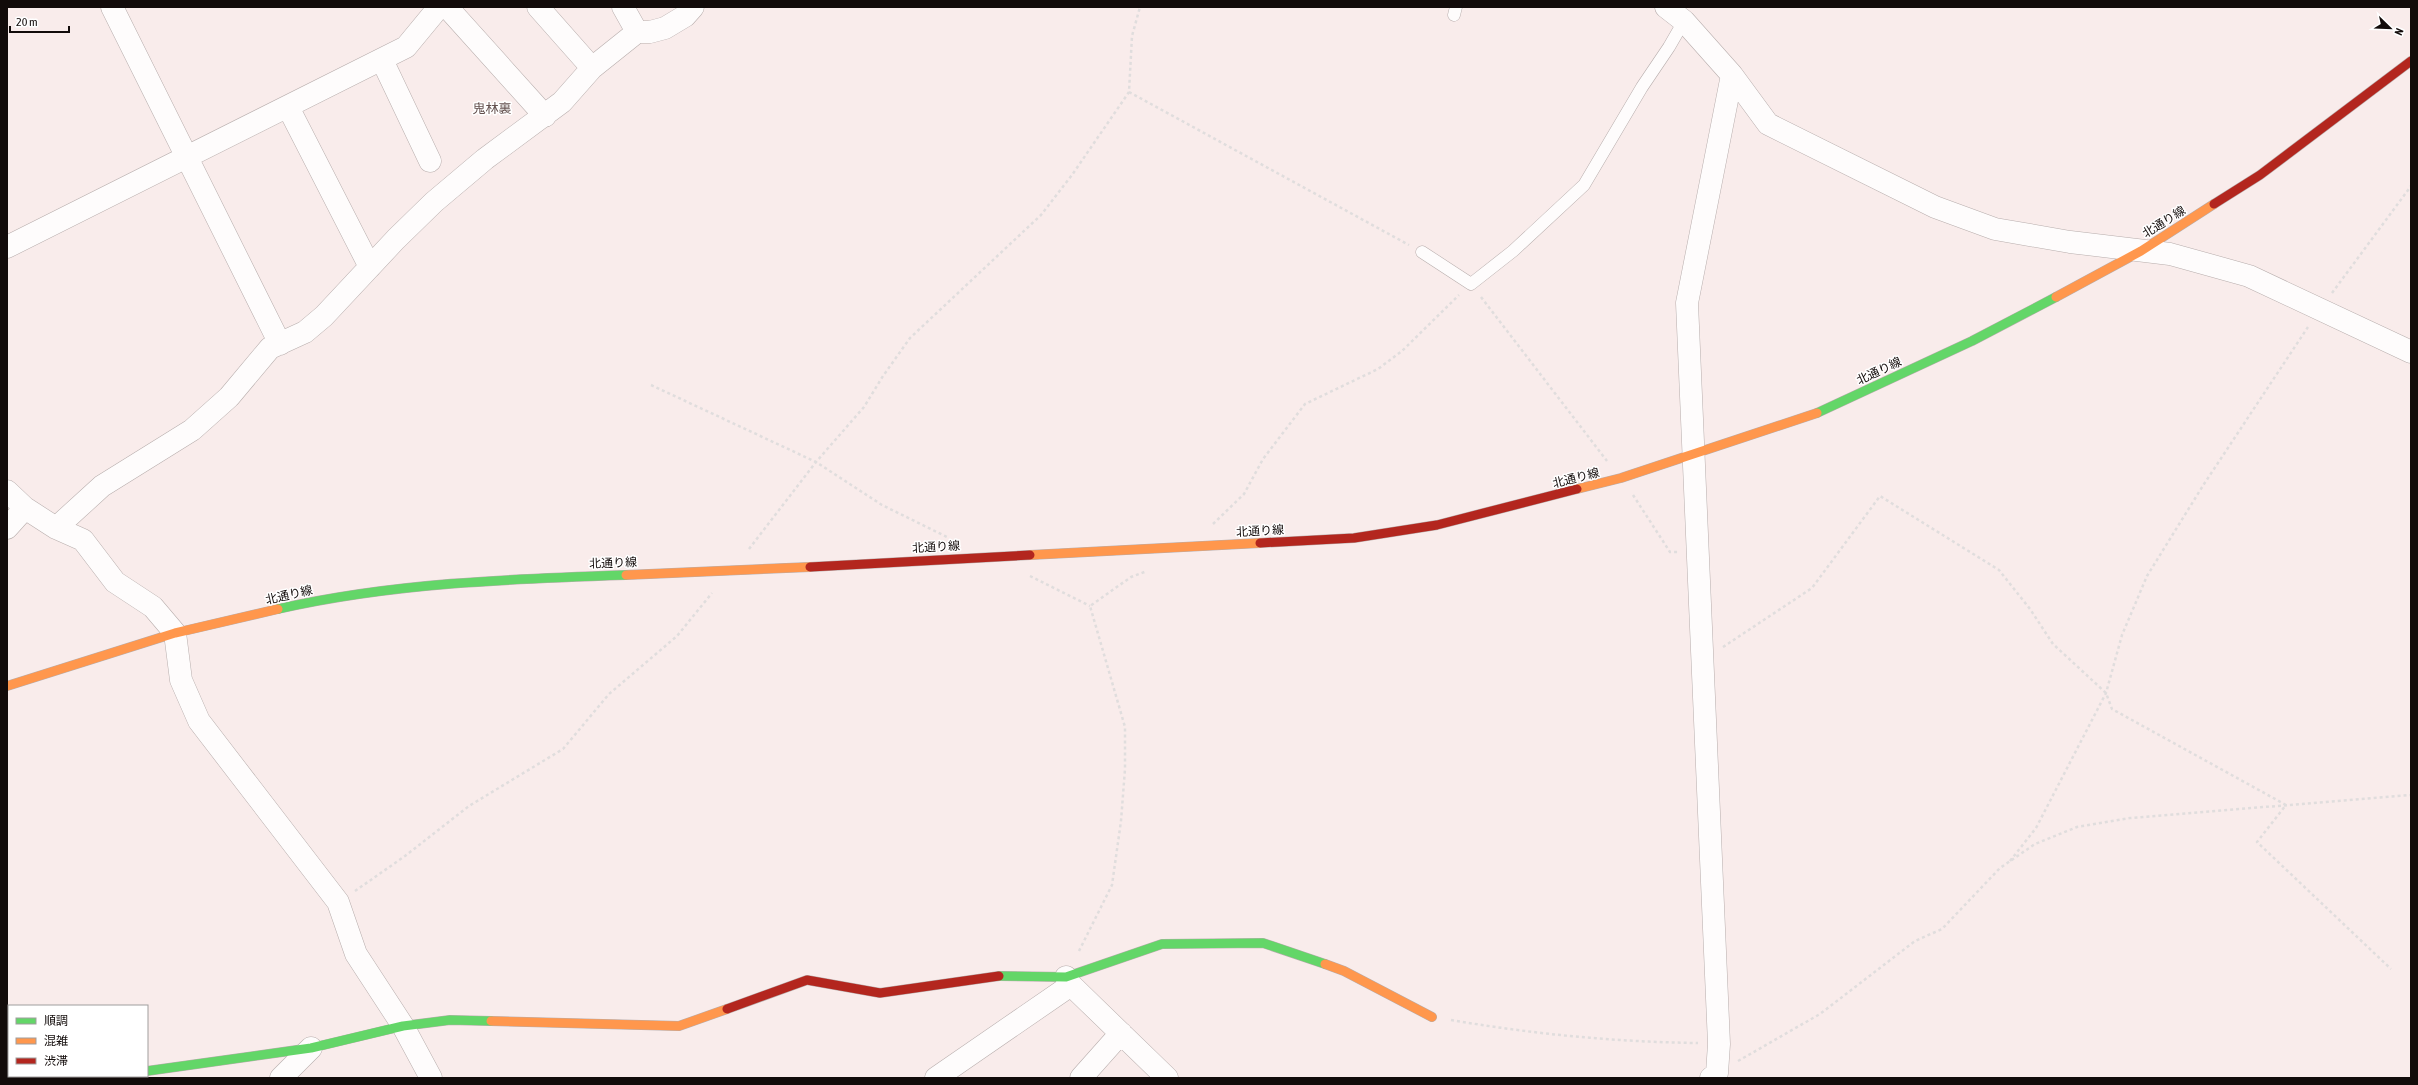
<svg xmlns="http://www.w3.org/2000/svg" width="2418" height="1085" font-family="'Asap Condensed','Noto Sans JP',sans-serif">
  <style>
    .lines { fill: none; stroke-linecap: round; stroke-linejoin: round }
    .lane-casing { stroke: #b7adac; stroke-width: 13 }
    .street-casing { stroke: #b7adac; stroke-width: 23 }
    .fast-casing { stroke: #b7adac; stroke-width: 10 }
    .slow-casing { stroke: #b7adac; stroke-width: 10 }
    .jam-casing { stroke: #b7adac; stroke-width: 10 }
    .path { stroke: #e0dddd; stroke-width: 2.5; stroke-dasharray: 3 3; stroke-linecap: butt }
    .lane { stroke: #fefcfc; stroke-width: 12 }
    .street { stroke: #fefcfc; stroke-width: 22 }
    .fast { stroke: #63d668; stroke-width: 9 }
    .slow { stroke: #ff974d; stroke-width: 9 }
    .jam { stroke: #b3261e; stroke-width: 9 }
    .labels { text-anchor: middle; stroke-width: 3; stroke-linejoin: round; paint-order: stroke }
    .street-label { font-size: 12px; fill: #120b0a; stroke: #fff }
    .neighbourhood-label { font-size: 13px; fill: #63504e; stroke: #fff }
  </style>
  <rect width="100%" height="100%" fill="#f9eceb"/>
  <g class="lines">
    <defs>
      <path id="lane" d="M1454,15l2,-8
        M1422,252l49,32 42,-33 71,-66 58,-98 27,-40 15,-26"/>
      <path id="street" d="M112,7l168,337
        M447,7l98,109
        M538,7l54,61
        M623,7l14,25
        M1666,7l18,14 48,54 36,49 167,83 60,22 75,13 100,12 79,22 162,76
        M382,60l48,101
        M288,107l82,160
        M7,247l399,-200 33,-40
        M7,491l18,17 31,20 27,12 32,42 38,25 22,26 6,47 18,41 139,181 18,52 47,72 28,52
        M7,528l18,-20
        M56,528l46,-42 90,-56 37,-33 41,-49 35,-16 19,-16 72,-77 38,-37 51,-43 77,-57 30,-34 45,-36h13l15,-4 20,-12 8,-9
        M1066,977l5,8 96,93
        M94,1078l14,-2
        M281,1078l30,-30
        M936,1078l135,-93
        M1081,1078l40,-45
        M1711,1078l6,-5 2,-29 -32,-741 45,-228"/>
      <path id="fast" d="M1817,413l155,-72 84,-44
        M278,609c114,-26 231,-30 348,-34
        M999,976l67,1 96,-33 101,-1 62,21
        M147,1071l164,-23 92,-22 47,-6 41,1"/>
      <path id="slow" d="M2056,297l85,-46 73,-47
        M1577,489l44,-11 196,-65
        M1030,555l230,-12
        M626,575l184,-8
        M7,686l168,-53 103,-24
        M1325,964l19,7 88,46
        M491,1021l188,5 48,-17"/>
      <path id="jam" d="M2214,204l46,-29 151,-114
        M1260,543l94,-5 83,-13 140,-36
        M810,567l220,-12
        M727,1009l80,-29 73,13 119,-17"/>
    </defs>
    <use href="#lane" class="lane-casing"/>
    <use href="#street" class="street-casing"/>
    <use href="#fast" class="fast-casing"/>
    <use href="#slow" class="slow-casing"/>
    <use href="#jam" class="jam-casing"/>
    <path class="path" d="M1129,92l280,153
      M2332,293l79,-107
      M1481,297l126,164
      M651,385l165,77 66,43 67,33
      M1633,495l37,57h8
      M1213,524l31,-30 19,-35 42,-55 73,-35 24,-18 57,-56
      M749,549l67,-87 48,-55 19,-31 27,-38 131,-123 31,-40 57,-83 3,-56 8,-29
      M1030,576l60,30
      M1723,647l89,-59 68,-92 119,74 31,39 23,35 53,49 6,16 174,96 -29,37 134,127
      M2010,861l26,-33 70,-135 16,-58 25,-59 57,-92 104,-157
      M355,891l50,-35 64,-50 94,-57 46,-55 68,-58 35,-43
      M1079,951l33,-66 9,-64 4,-52v-42l-35,-121 41,-29 16,-6
      M1451,1020c82,14 164,22 247,23
      M1738,1061l82,-47 95,-73 27,-12 58,-61 35,-24 42,-17 53,-9 281,-23"/>
    <use href="#lane" class="lane"/>
    <use href="#street" class="street"/>
    <use href="#fast" class="fast"/>
    <use href="#slow" class="slow"/>
    <use href="#jam" class="jam"/>
  </g>
  <g class="labels">
    <g class="street-label">
      <text transform="translate(2164 222) rotate(-32)" y="4">北通り線</text>
      <text transform="translate(1879 371) rotate(-25)" y="4">北通り線</text>
      <text transform="translate(1576 478) rotate(-14)" y="4">北通り線</text>
      <text transform="translate(1260 531) rotate(-3)" y="4">北通り線</text>
      <text transform="translate(936 547) rotate(-3)" y="4">北通り線</text>
      <text transform="translate(613 563) rotate(-2)" y="4">北通り線</text>
      <text transform="translate(289 595) rotate(-13)" y="4">北通り線</text>
    </g>
    <g class="neighbourhood-label">
      <text x="492" y="113">鬼林裏</text>
    </g>
  </g>
  <rect width="2418" height="1085" fill="none" stroke="#120b0a" stroke-width="16"/>
  <rect x="8" y="1005" width="140" height="72" fill="#ffffff" stroke="#a09d9d"/>
  <rect x="16" y="1018" width="20" height="6" fill="#63d668" stroke="#a09d9d"/>
  <text x="44" y="1025" font-size="12" fill="#120b0a">順調</text>
  <rect x="16" y="1038" width="20" height="6" fill="#ff974d" stroke="#a09d9d"/>
  <text x="44" y="1045" font-size="12" fill="#120b0a">混雑</text>
  <rect x="16" y="1058" width="20" height="6" fill="#b3261e" stroke="#a09d9d"/>
  <text x="44" y="1065" font-size="12" fill="#120b0a">渋滞</text>
  <g transform="translate(2390 28) rotate(113)" stroke="#ffffff" stroke-width="3" paint-order="stroke">
  <path d="M0-3L7 15L0 10L-7 15Z" fill="#120b0a"/>
  <text y="-6" font-size="11" font-weight="bold" text-anchor="middle" fill="#120b0a">N</text>
  </g>
  <path d="M10 26v6h59v-6" fill="none" stroke="#120b0a" stroke-width="2"/>
  <text x="16" y="26" font-size="12" fill="#120b0a" stroke="#ffffff" stroke-width="3" paint-order="stroke">20 m</text>
</svg>
